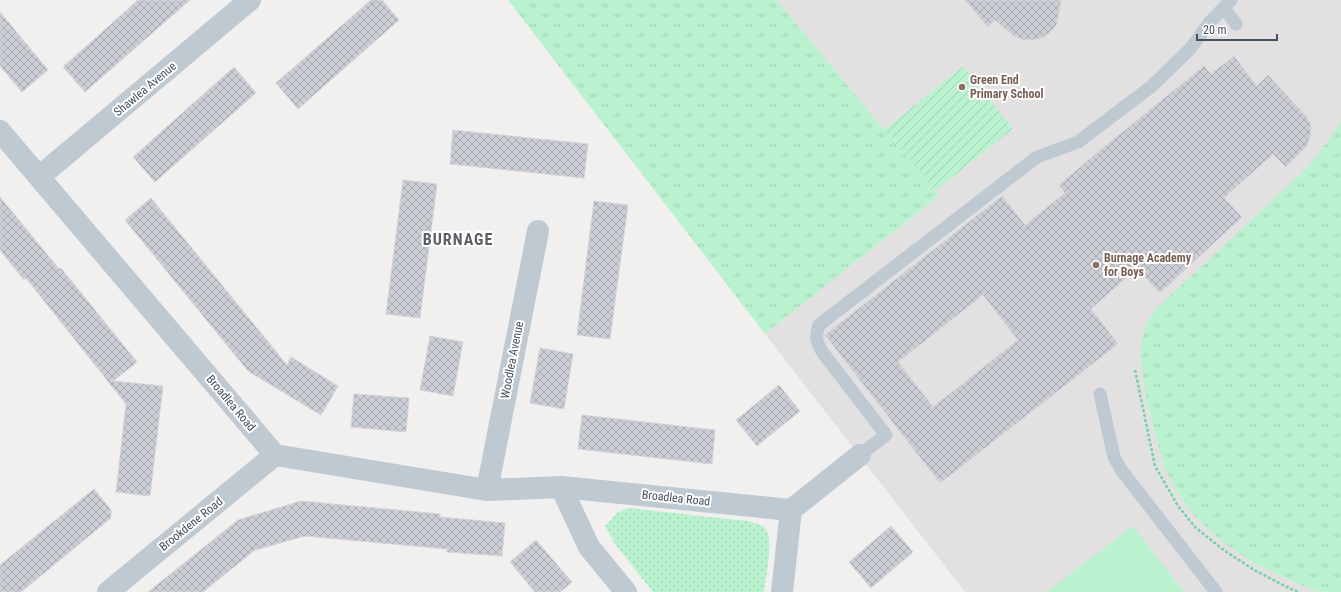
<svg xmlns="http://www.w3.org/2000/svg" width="1341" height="592" font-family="'Roboto Condensed',sans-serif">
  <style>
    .education { fill: #e3e0e1 }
    .grass { fill: url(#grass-dots) }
    .park { fill: url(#park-tufts) }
    .garden { fill: url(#garden-furrows) }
    .pitch { fill: #baf2d0 }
    .building { fill: url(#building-cross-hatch); stroke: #d2d5db; fill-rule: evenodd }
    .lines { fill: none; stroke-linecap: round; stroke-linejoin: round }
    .path { stroke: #70d3a3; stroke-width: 2.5; stroke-dasharray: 3 2; stroke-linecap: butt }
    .service { stroke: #bec9d2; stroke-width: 13 }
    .minor { stroke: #bec9d2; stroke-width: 22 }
    .education-dot { fill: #8d6e63; stroke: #fff; stroke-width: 1.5 }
    .labels { text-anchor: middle; stroke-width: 4; stroke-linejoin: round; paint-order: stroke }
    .education-label { font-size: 12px; font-weight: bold; fill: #785e54; stroke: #fff; text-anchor: start }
    .street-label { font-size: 12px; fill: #46525e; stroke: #fff }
    .district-label { font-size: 16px; font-weight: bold; letter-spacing: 1px; fill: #5b5f65; stroke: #fff }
  </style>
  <defs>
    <pattern id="grass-dots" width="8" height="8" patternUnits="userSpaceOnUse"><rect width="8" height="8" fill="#baf2d0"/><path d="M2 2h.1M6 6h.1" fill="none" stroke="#a1d1b5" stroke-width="1.8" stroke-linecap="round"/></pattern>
    <pattern id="park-tufts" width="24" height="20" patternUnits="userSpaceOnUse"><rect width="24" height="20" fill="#baf2d0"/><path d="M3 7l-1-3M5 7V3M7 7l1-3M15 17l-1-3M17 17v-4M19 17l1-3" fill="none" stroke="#a1d1b5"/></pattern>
    <pattern id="garden-furrows" width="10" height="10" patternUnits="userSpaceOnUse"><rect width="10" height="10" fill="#baf2d0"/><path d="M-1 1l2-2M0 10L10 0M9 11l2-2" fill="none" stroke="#a1d1b5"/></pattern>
    <pattern id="building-cross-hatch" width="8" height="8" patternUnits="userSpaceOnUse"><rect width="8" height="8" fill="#cbced4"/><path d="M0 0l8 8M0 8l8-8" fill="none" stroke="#a7aaaf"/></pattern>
  </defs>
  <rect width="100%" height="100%" fill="#f2efef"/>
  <path class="education" d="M777,0h564v592h-376l-200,-258 174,-138z"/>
  <path class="grass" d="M628,508l119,13c8,2 18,4 21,12 4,12 -2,45 -4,59h-111l-38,-48 -10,-18 12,-13z"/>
  <path class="park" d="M508,0h269l162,196 -174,138z
    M1341,121v471h-20l-13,-4 -51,-23 -36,-24 -26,-25 -16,-21 -15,-28 -17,-64 -4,-26 -3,-24 4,-24 10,-18 154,-144 19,-25z"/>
  <path class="garden" d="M963,66l50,63 -78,62 -51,-61z"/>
  <path class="pitch" d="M1133,526l51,66h-137z"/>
  <path class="building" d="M138,0h52l-105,92 -22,-25z
    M371,0h11l17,20 -101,89 -22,-26z
    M965,0h96l-4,24 -7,8 -8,6 -9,2 -11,-1 -8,-3 -19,-16 -7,7z
    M0,12l48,58 -26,22 -22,-26z
    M1234,56l23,30 11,-11 38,41 5,9 -1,12 -4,10 -20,20 -13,-13 -49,44 18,19 -82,76 -23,-25 -46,41 27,35 -178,139 -115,-148 177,-139 23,29 40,-32 -6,-8 39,-33 106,-86 7,8zM983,295l35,45 -85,67 -35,-45z
    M234,67l22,26 -101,89 -22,-25z
    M453,130l135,14 -4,34 -134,-14z
    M403,180l34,4 -17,134 -34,-4z
    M0,197l59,72 2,-1 76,94 -24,19 50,5 -13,110 -34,-4 10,-88 -100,-126 -2,2 -24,-30z
    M151,198l136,167 4,-8 47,29 -17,29 -73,-44 -123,-151z
    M594,201l34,4 -18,134 -33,-4z
    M430,336l33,6 -10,54 -33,-6z
    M540,348l33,6 -9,55 -34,-6z
    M779,385l21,26 -43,35 -21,-26z
    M354,394l55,4 -3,34 -55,-5z
    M582,415l133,15 -3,34 -134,-15z
    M94,489l17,21v8l-90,74h-21v-27z
    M301,501l139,13v3l65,6 -3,33 -55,-4v-3l-142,-13 -50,14 -52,42h-55l90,-72z
    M891,526l22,26 -42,36 -22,-26z
    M536,540l36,42 -12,10h-25l-25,-30z"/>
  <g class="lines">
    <path class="path" d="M1135,370l20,96 23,40 18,22 29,23 31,20 35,18 8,3"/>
    <path class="service" d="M1224,8l12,16
      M1100,394l14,63 8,14 94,121
      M860,455l26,-20 -63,-82c-7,-11 -8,-17 -4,-28l218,-168 41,-15 74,-56 38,-37 19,-26 22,-23"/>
    <path class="minor" d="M0,131l275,324 212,35 74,-3 230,23 -9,82
      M39,177l211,-177
      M561,487l28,60 37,45
      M487,490l51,-259
      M791,510l69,-55
      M108,592l167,-137"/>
  </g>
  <g class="education-dot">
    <circle cx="962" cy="87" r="4"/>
    <circle cx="1096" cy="265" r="4"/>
  </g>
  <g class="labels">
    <g class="education-label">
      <text x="970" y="84">Green End<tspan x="970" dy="14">Primary School</tspan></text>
      <text x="1104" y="262">Burnage Academy<tspan x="1104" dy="14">for Boys</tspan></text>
    </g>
    <g class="street-label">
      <text transform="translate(145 89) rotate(-40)" y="4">Shawlea Avenue</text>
      <text transform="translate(512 360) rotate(-79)" y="4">Woodlea Avenue</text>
      <text transform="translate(231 403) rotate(50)" y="4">Broadlea Road</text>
      <text transform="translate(676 498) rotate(6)" y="4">Broadlea Road</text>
      <text transform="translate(191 524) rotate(-39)" y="4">Brookdene Road</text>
    </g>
    <g class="district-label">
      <text x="458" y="245">BURNAGE</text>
    </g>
  </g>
  <path d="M1197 34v6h80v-6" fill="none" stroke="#46525e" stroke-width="2"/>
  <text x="1203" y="34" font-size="12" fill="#46525e" stroke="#ffffff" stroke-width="3" paint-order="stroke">20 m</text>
</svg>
